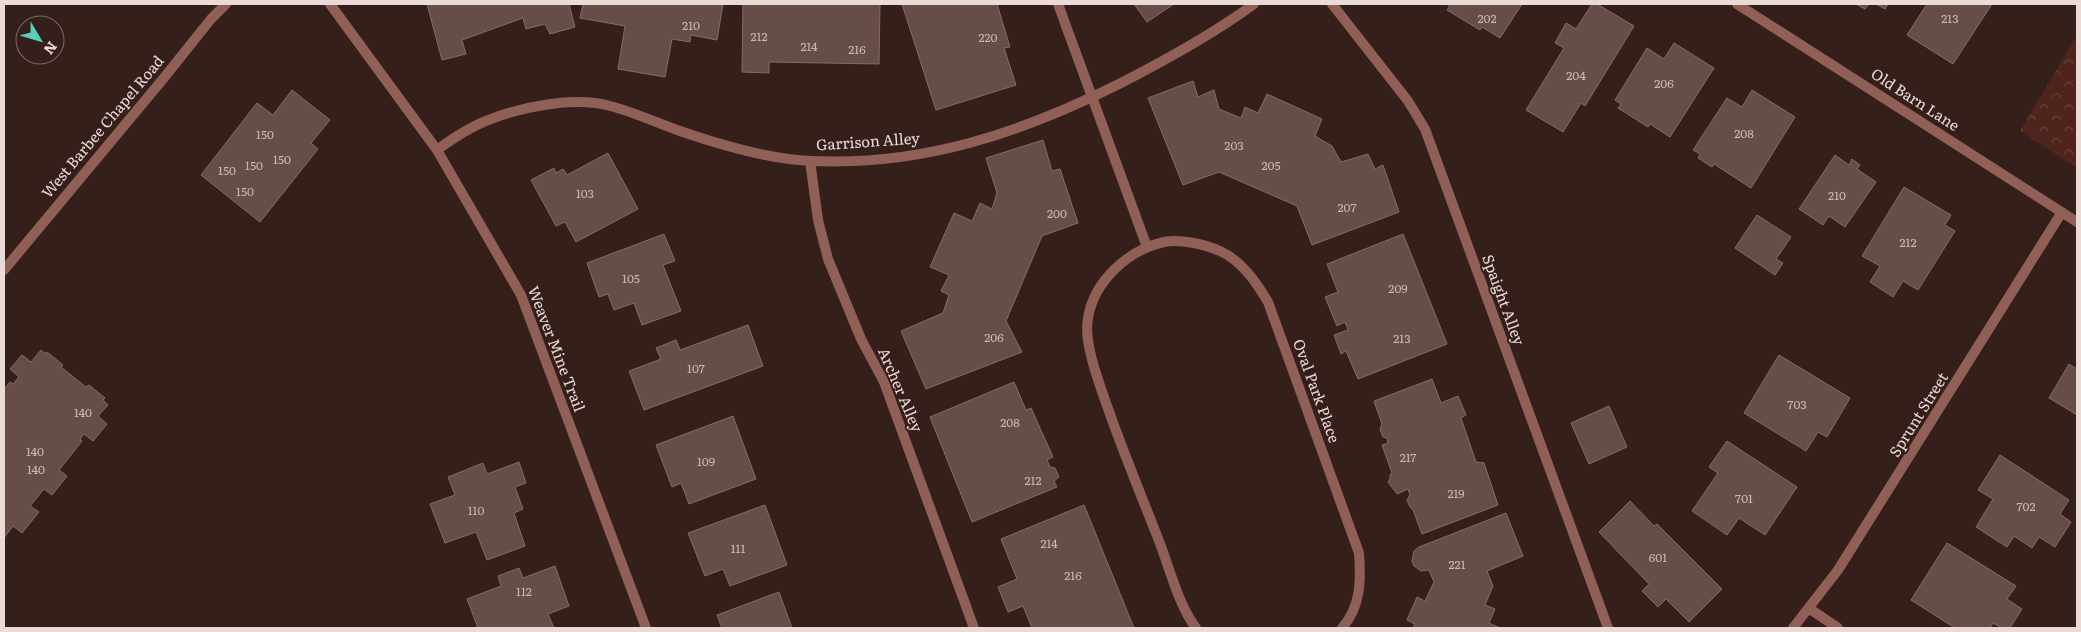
<svg xmlns="http://www.w3.org/2000/svg" width="2081" height="632" font-family="Literata,serif">
  <style>
    .park { fill: url(#park-crowns) }
    .building { fill: #674d48; stroke: #866b66 }
    .lines { fill: none; stroke-linecap: round; stroke-linejoin: round }
    .minor { stroke: #906057; stroke-width: 10 }
    .tertiary { stroke: #906057; stroke-width: 10 }
    .labels { text-anchor: middle; stroke-width: 4; stroke-linejoin: round; paint-order: stroke }
    .number-label { font-size: 12px; fill: #cab8b4 }
    .street-label { font-size: 15px; fill: #ebdbd8; stroke: #351f1b }
  </style>
  <defs>
    <pattern id="park-crowns" width="20" height="18" patternUnits="userSpaceOnUse" patternTransform="scale(1.25)"><rect width="20" height="18" fill="#4f241d"/><path d="M2 6a3 3 0 1 1 6 0M12 15a3 3 0 1 1 6 0" fill="none" stroke="#68433d"/></pattern>
  </defs>
  <rect width="100%" height="100%" fill="#351f1b"/>
  <path class="park" d="M2077,35v133l-57,-37z"/>
  <path class="building" d="M427,4h142l6,23 -25,7 -5,-10 -19,5 -3,-11 -61,22 4,14 -24,6z
    M583,4h140l-6,36 -26,-5 -1,7 -18,-3 -7,38 -47,-8 7,-43 -45,-8z
    M743,4h137l-1,60 -110,-2v11l-27,-1z
    M902,4h95l13,43 -6,1 12,37 -80,25z
    M1134,4h40l-27,18z
    M1446,4h76l-22,34 -18,-11 -2,3 -33,-20 3,-4z
    M1592,4h5l37,22 -49,80 -4,-3 -18,29 -37,-22 38,-62 -9,-5 11,-20 10,6z
    M1856,4h13l-4,5z
    M1876,4h12l-3,5z
    M1927,4h65l-39,60 -46,-29z
    M1674,43l40,25 -44,69 -20,-13 -2,3 -30,-19 3,-4 -6,-4 32,-52 17,11z
    M1193,81l5,16 16,-7 5,19 22,9 4,-11 13,6 9,-19 55,25 -7,17 17,10 9,16 27,-8 7,15 8,-4 16,47 -87,33 -15,-39 -78,-34 -36,13 -35,-87z
    M292,90l38,30 -19,23 7,6 -58,73 -59,-47 56,-72 16,12z
    M1752,90l43,27 -44,71 -37,-24 -2,3 -14,-9 2,-4 -7,-4 34,-52 15,9z
    M1043,140l9,31 8,-2 18,54 -36,13 -36,85 16,31 -96,37 -25,-58 42,-18 6,-18 -8,-4 8,-16 -19,-8 24,-54 18,8 8,-18 12,6 5,-16 -11,-35z
    M608,153l30,56 -62,33 -11,-20 -9,4 -25,-46 23,-12 2,5 7,-4 4,6z
    M1835,155l14,10 3,-6 8,6 -3,4 19,13 -31,45 -16,-11 -6,9 -24,-16z
    M1904,187l47,28 -6,10 10,6 -37,59 -15,-9 -10,16 -23,-15 10,-16 -18,-10z
    M1757,215l34,22 -15,22 7,4 -8,12 -40,-27z
    M664,234l11,27 -12,4 18,46 -39,14 -8,-22 -20,7 -6,-16 -9,3 -12,-34z
    M1403,234l44,110 -89,35 -12,-28 -5,3 -7,-19 14,-5 -3,-8 -8,4 -12,-29 13,-5 -11,-28z
    M748,325l15,41 -119,44 -15,-39 32,-12 -5,-11 20,-8 4,10z
    M41,350l5,4 1,-2 16,13 -2,2 25,20 3,-2 16,13 -2,2 5,5 -10,11 9,8 -14,17 -9,-7 -4,5 2,2 -23,29 8,6 -15,19 -8,-6 -14,17 9,6 -17,21 -9,-7 -9,12v-149l6,-7 3,2 6,-7 -9,-8 12,-14 9,7z
    M1779,355l71,43 -23,39 -9,-5 -12,19 -62,-38z
    M2069,364l8,5v46l-28,-17z
    M1432,379l9,24 17,-7 8,19 -5,3 15,44 8,1 14,42 -76,29 -9,-24 -3,-3 -3,-7 3,-5 -2,-6 -11,5 -9,-12 2,-3v-4l2,-2 -10,-28 6,-2 -1,-5 -4,-1 -3,-7 2,-6 -8,-23z
    M1014,382l12,28 5,-2 22,49 -6,3 3,7 5,1 4,9 -5,4 3,6 -85,35 -42,-105z
    M1609,406l18,41 -38,17 -18,-41z
    M733,416l23,63 -67,25 -8,-21 -9,4 -16,-42z
    M1727,441l70,46 -32,48 -26,-17 -12,17 -35,-24 26,-38 -9,-6z
    M2000,455l69,45 -9,14 11,8 -16,25 -16,-10 -7,11 -18,-12 -7,11 -31,-20 17,-28 -15,-9z
    M519,462l7,21 -11,4 8,22 -9,4 11,33 -38,14 -11,-28 -31,11 -15,-39 25,-9 -7,-18 35,-14 4,11z
    M1630,501l24,25 3,-2 65,65 -33,33 -23,-23 -8,8 -16,-16 7,-7 -50,-52z
    M765,505l22,60 -57,21 -7,-17 -18,7 -17,-43z
    M1084,505l50,123h-102l-9,-22 -15,6 -10,-25 19,-8 -16,-40z
    M1506,513l17,43 -36,15 6,15 -8,19 10,4 -6,14 11,5h-87l2,-4 -8,-4 10,-23 8,4 9,-19 -5,-12 -8,1 -7,-5 -2,-5 2,-10 5,-4z
    M1947,543l69,43 -9,13 15,10 -12,19h-8l-9,-5 -3,5h-35l-44,-28z
    M555,566l14,40 -21,8 6,14h-76l-11,-29 34,-13 -3,-10 21,-8 4,10z
    M779,592l13,36h-70l-5,-13z"/>
  <g class="lines">
    <path class="minor" d="M330,4l107,146 84,145 125,333
      M1058,4l89,243
      M1332,4l76,97 17,28 183,499
      M1737,4l340,218
      M437,150c15,-11 31,-22 49,-29 34,-14 88,-25 124,-15 24,6 47,17 70,25 38,13 93,29 132,30 111,5 209,-28 307,-77 47,-24 93,-49 135,-80
      M810,161l8,59 10,39 33,80 23,43 90,246
      M1810,609l28,19
      M1196,628c-18,-24 -26,-59 -37,-87 -22,-57 -47,-115 -65,-174 -4,-15 -9,-33 -6,-49 6,-37 40,-68 76,-76 17,-3 40,2 56,9 22,10 36,31 48,51l91,251c2,27 2,54 -17,75
      M1793,628l45,-58 224,-358"/>
    <path class="tertiary" d="M4,270l159,-191 48,-60 15,-15"/>
  </g>
  <g class="labels">
    <g class="number-label">
      <text x="1487" y="23">202</text>
      <text x="1950" y="23">213</text>
      <text x="691" y="30">210</text>
      <text x="759" y="41">212</text>
      <text x="988" y="42">220</text>
      <text x="809" y="51">214</text>
      <text x="857" y="54">216</text>
      <text x="1576" y="80">204</text>
      <text x="1664" y="88">206</text>
      <text x="1744" y="138">208</text>
      <text x="265" y="139">150</text>
      <text x="1234" y="150">203</text>
      <text x="282" y="164">150</text>
      <text x="254" y="170">150</text>
      <text x="1271" y="170">205</text>
      <text x="227" y="175">150</text>
      <text x="245" y="196">150</text>
      <text x="585" y="198">103</text>
      <text x="1837" y="200">210</text>
      <text x="1347" y="212">207</text>
      <text x="1057" y="218">200</text>
      <text x="1908" y="247">212</text>
      <text x="631" y="283">105</text>
      <text x="1398" y="293">209</text>
      <text x="994" y="342">206</text>
      <text x="1402" y="343">213</text>
      <text x="696" y="373">107</text>
      <text x="1797" y="409">703</text>
      <text x="83" y="417">140</text>
      <text x="1010" y="427">208</text>
      <text x="35" y="456">140</text>
      <text x="1408" y="462">217</text>
      <text x="706" y="466">109</text>
      <text x="36" y="474">140</text>
      <text x="1033" y="485">212</text>
      <text x="1456" y="498">219</text>
      <text x="1744" y="503">701</text>
      <text x="2026" y="511">702</text>
      <text x="476" y="515">110</text>
      <text x="1049" y="548">214</text>
      <text x="738" y="553">111</text>
      <text x="1658" y="562">601</text>
      <text x="1457" y="569">221</text>
      <text x="1073" y="580">216</text>
      <text x="524" y="596">112</text>
    </g>
    <g class="street-label">
      <text transform="translate(1915 100) rotate(33)" y="5">Old Barn Lane</text>
      <text transform="translate(103 127) rotate(-50)" y="5">West Barbee Chapel Road</text>
      <text transform="translate(868 142) rotate(-4)" y="5">Garrison Alley</text>
      <text transform="translate(1503 300) rotate(70)" y="5">Spaight Alley</text>
      <text transform="translate(556 349) rotate(69)" y="5">Weaver Mine Trail</text>
      <text transform="translate(900 390) rotate(67)" y="5">Archer Alley</text>
      <text transform="translate(1316 391) rotate(70)" y="5">Oval Park Place</text>
      <text transform="translate(1919 415) rotate(-58)" y="5">Sprunt Street</text>
    </g>
  </g>
  <rect width="2081" height="632" fill="none" stroke="#ebdbd8" stroke-width="10"/>
  <g transform="translate(40 40) rotate(128)"><circle r="24" fill="#351f1b" stroke="#7e6a67"/>
  <path d="M0-4L9 19L0 12L-9 19Z" fill="#5bcebb"/>
  <text y="-8" font-size="14" font-weight="bold" text-anchor="middle" fill="#ebdbd8">N</text>
  </g>
</svg>
